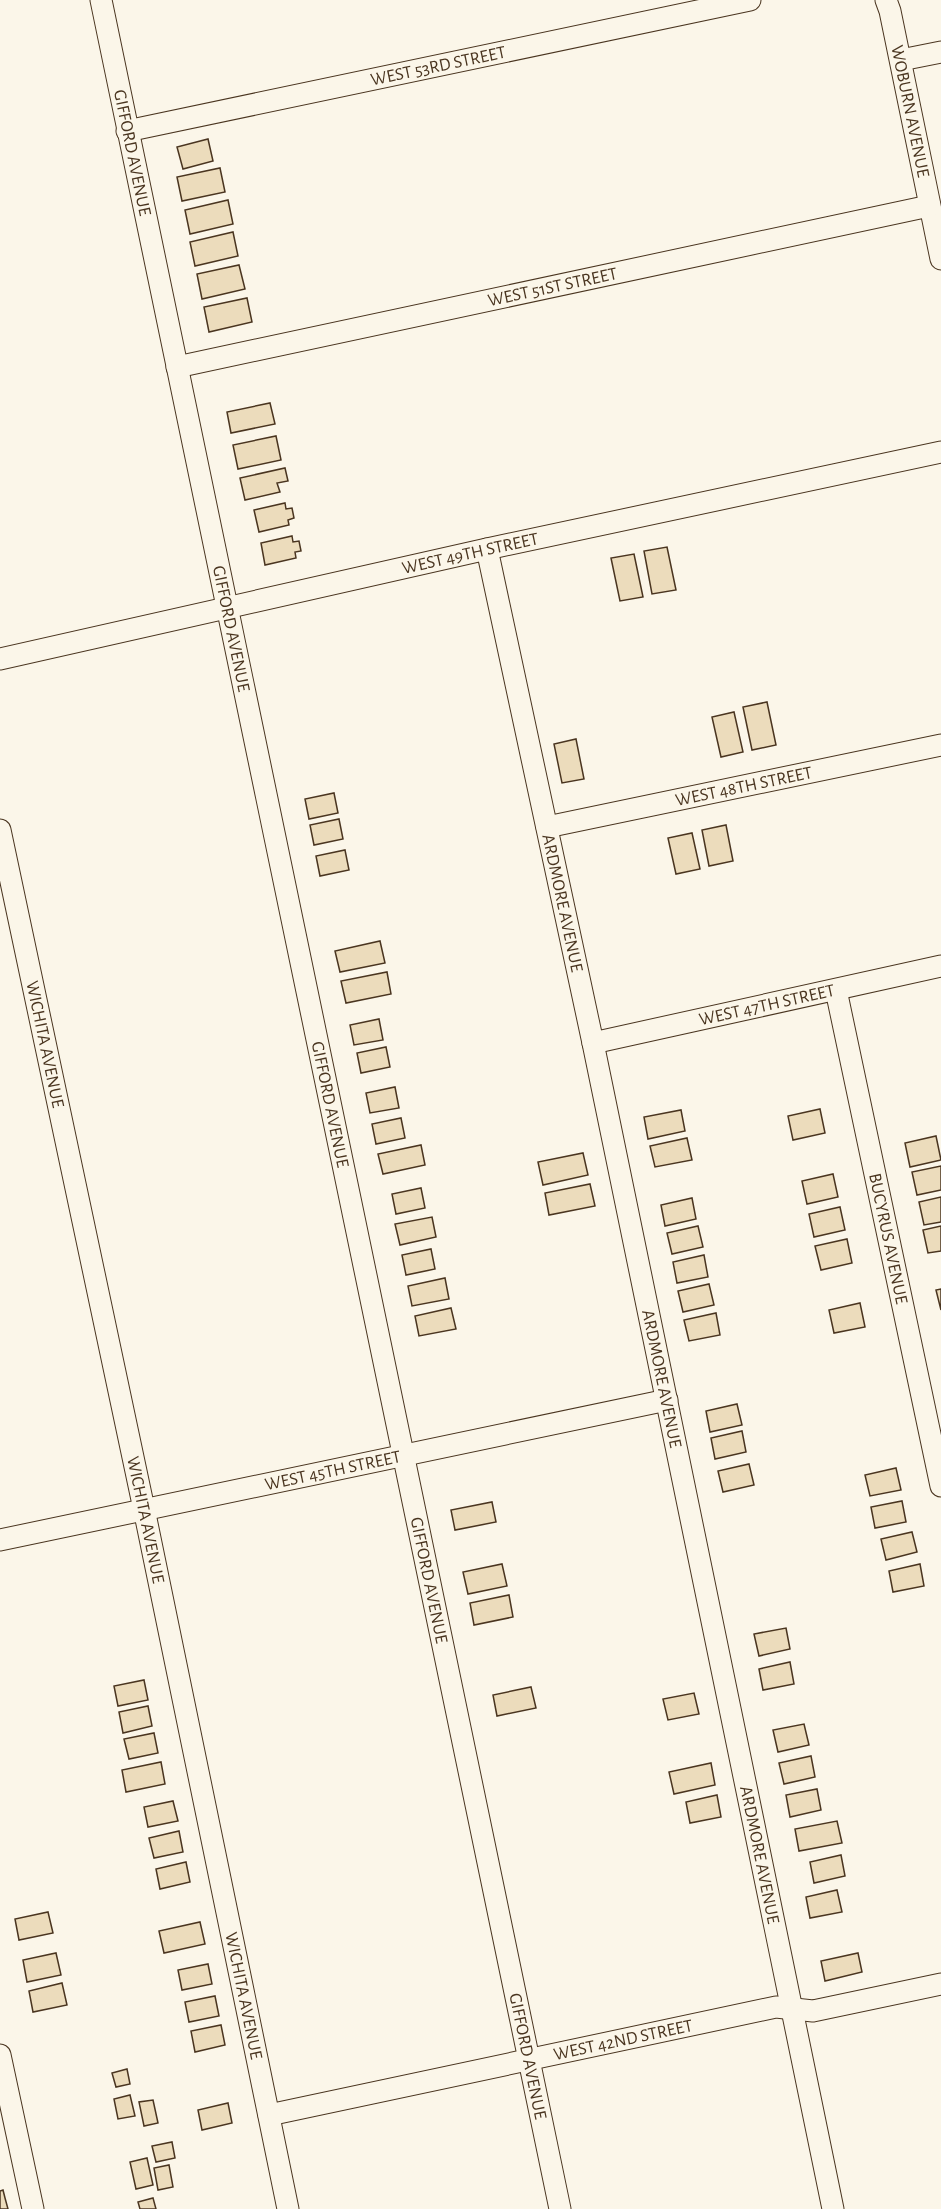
<svg xmlns="http://www.w3.org/2000/svg" width="941" height="2209" font-family="'Alegreya Sans',sans-serif">
  <style>
    .building { fill: #ecdcbc; stroke: #4a3520; stroke-width: 1.5 }
    .lines { fill: none; stroke-linecap: round; stroke-linejoin: round }
    .minor-casing { stroke: #4a3520; stroke-width: 23 }
    .minor { stroke: #fbf6e9; stroke-width: 21 }
    .labels { text-anchor: middle; stroke-width: 4.5; stroke-linejoin: round; paint-order: stroke }
    .street-label { font-size: 18px; fill: #4a3520; stroke: #fbf6e9 }
  </style>
  <rect width="100%" height="100%" fill="#fbf6e9"/>
  <path class="building" d="M208,139l5,22 -30,8 -6,-22z
    M220,168l5,24 -43,9 -5,-24z
    M228,200l5,24 -43,10 -5,-24z
    M233,232l5,24 -43,10 -5,-24z
    M239,265l6,24 -43,10 -5,-25z
    M247,298l5,24 -43,10 -5,-25z
    M270,403l5,21 -44,9 -4,-21z
    M276,436l5,24 -43,9 -5,-24z
    M285,468l3,13 -11,2 3,9 -35,8 -5,-22z
    M285,503l1,6 6,-1 2,10 -6,2 1,5 -30,7 -5,-22z
    M292,536l1,6 6,-1 2,10 -6,1 1,6 -31,7 -4,-22z
    M667,547l9,43 -24,4 -8,-43z
    M634,554l9,43 -23,4 -9,-43z
    M767,702l9,43 -24,5 -9,-43z
    M734,712l9,40 -22,5 -9,-40z
    M576,739l8,40 -22,4 -8,-39z
    M334,793l4,20 -29,6 -4,-20z
    M339,819l4,20 -29,6 -4,-20z
    M726,825l7,36 -24,5 -7,-36z
    M692,833l8,36 -24,5 -8,-36z
    M345,850l4,20 -29,6 -4,-20z
    M380,941l5,22 -45,9 -5,-21z
    M387,972l4,22 -45,9 -5,-22z
    M379,1019l4,21 -29,5 -4,-20z
    M386,1047l4,20 -29,6 -4,-20z
    M395,1087l4,21 -29,5 -4,-20z
    M820,1109l5,24 -32,7 -5,-24z
    M681,1110l4,21 -37,8 -4,-22z
    M401,1118l4,20 -29,6 -4,-20z
    M936,1136l5,24 -31,7 -5,-24z
    M687,1138l5,22 -37,7 -5,-21z
    M421,1145l4,20 -42,9 -5,-20z
    M583,1153l5,22 -45,10 -5,-23z
    M941,1166v24l-24,5 -5,-23z
    M833,1174l5,23 -31,7 -5,-23z
    M590,1184l5,22 -46,9 -4,-22z
    M421,1188l4,20 -29,6 -4,-20z
    M941,1197v25l-17,3 -5,-23z
    M692,1198l4,21 -31,7 -4,-21z
    M840,1207l5,23 -31,7 -5,-23z
    M432,1217l4,20 -36,8 -5,-21z
    M698,1226l5,21 -31,7 -5,-21z
    M941,1226v25l-13,2 -5,-23z
    M847,1239l5,24 -31,7 -6,-24z
    M431,1249l4,20 -29,6 -4,-20z
    M704,1255l4,22 -31,6 -4,-21z
    M445,1278l4,21 -37,7 -4,-20z
    M709,1284l5,21 -31,7 -5,-21z
    M941,1289v21l-5,-20z
    M860,1303l5,24 -31,6 -5,-23z
    M451,1308l5,21 -37,7 -4,-20z
    M716,1313l4,22 -31,6 -5,-21z
    M737,1404l5,21 -32,7 -4,-21z
    M742,1431l4,21 -31,7 -4,-21z
    M749,1464l5,21 -31,7 -5,-21z
    M896,1468l5,22 -31,6 -5,-21z
    M902,1501l4,21 -31,6 -4,-21z
    M492,1502l4,20 -41,8 -4,-20z
    M912,1532l5,20 -31,8 -5,-21z
    M502,1564l5,22 -39,8 -5,-22z
    M920,1564l4,22 -31,6 -4,-21z
    M509,1595l4,22 -39,8 -4,-22z
    M786,1628l4,21 -31,7 -5,-22z
    M790,1662l4,22 -31,6 -4,-21z
    M144,1680l4,20 -30,6 -4,-20z
    M531,1687l5,21 -39,8 -4,-21z
    M694,1693l5,21 -31,6 -5,-21z
    M148,1706l4,20 -29,7 -4,-21z
    M804,1724l5,21 -31,7 -5,-22z
    M154,1733l4,20 -29,6 -5,-20z
    M811,1756l4,21 -31,7 -5,-21z
    M161,1762l4,22 -39,8 -4,-22z
    M711,1763l4,22 -41,9 -5,-22z
    M817,1789l4,21 -31,7 -4,-22z
    M717,1795l4,22 -31,6 -4,-21z
    M173,1801l5,20 -30,6 -4,-20z
    M837,1821l5,22 -43,8 -4,-22z
    M179,1831l4,21 -29,6 -5,-20z
    M841,1855l4,21 -31,7 -4,-21z
    M186,1862l4,20 -30,7 -4,-20z
    M837,1890l5,22 -32,6 -4,-21z
    M48,1912l5,21 -34,7 -4,-21z
    M200,1922l5,22 -41,9 -5,-22z
    M56,1953l5,22 -34,7 -4,-22z
    M858,1953l4,19 -37,9 -4,-20z
    M208,1964l4,20 -30,6 -4,-20z
    M62,1983l5,22 -34,7 -4,-21z
    M215,1996l4,20 -30,6 -4,-20z
    M221,2025l4,20 -30,7 -4,-21z
    M127,2069l3,15 -14,3 -4,-14z
    M130,2095l5,21 -17,3 -4,-20z
    M153,2100l5,23 -14,3 -5,-24z
    M228,2103l4,20 -30,7 -4,-20z
    M172,2142l3,16 -19,4 -4,-16z
    M147,2158l6,27 -17,4 -6,-27z
    M169,2165l4,22 -15,3 -4,-22z
    M3,2190l2,8 3,11h-8v-18z
    M153,2198l3,11h-16l-2,-7z"/>
  <g class="lines">
    <defs>
      <g id="minor">
        <path id="s1" d="M101,0l459,2209"/>
        <path id="s2" d="M886,0l4,11 51,248"/>
        <path d="M901,60l40,-8"/>
        <path id="s3" d="M127,131l623,-131"/>
        <path id="s4" d="M177,367l752,-161"/>
        <path id="s5" d="M487,549l106,494 240,1166"/>
        <path id="s6" d="M0,659l487,-110 454,-97"/>
        <path id="s7" d="M547,827l394,-82"/>
        <path id="s8" d="M0,830l144,679 144,700"/>
        <path id="s9" d="M836,990l105,496"/>
        <path id="s10" d="M593,1043l348,-77"/>
        <path id="s11" d="M0,1540l667,-140"/>
        <path d="M0,2055l33,154"/>
        <path id="s12" d="M269,2115l507,-108 37,4 128,-27"/>
      </g>
    </defs>
    <use href="#minor" class="minor-casing"/>
    <use href="#minor" class="minor"/>
  </g>
  <g class="labels">
    <g class="street-label">
      <text dy="6" stroke="none"><textPath href="#s3" startOffset="318">WEST 53RD STREET</textPath></text>
      <text dy="6" stroke="none"><textPath href="#s2" startOffset="114">WOBURN AVENUE</textPath></text>
      <text dy="6" stroke="none"><textPath href="#s1" startOffset="156">GIFFORD AVENUE</textPath></text>
      <text dy="6" stroke="none"><textPath href="#s4" startOffset="384">WEST 51ST STREET</textPath></text>
      <text dy="6" stroke="none"><textPath href="#s6" startOffset="482">WEST 49TH STREET</textPath></text>
      <text dy="6" stroke="none"><textPath href="#s1" startOffset="642">GIFFORD AVENUE</textPath></text>
      <text dy="6" stroke="none"><textPath href="#s7" startOffset="201">WEST 48TH STREET</textPath></text>
      <text dy="6" stroke="none"><textPath href="#s5" startOffset="362">ARDMORE AVENUE</textPath></text>
      <text dy="6" stroke="none"><textPath href="#s10" startOffset="178">WEST 47TH STREET</textPath></text>
      <text dy="6" stroke="none"><textPath href="#s8" startOffset="219">WICHITA AVENUE</textPath></text>
      <text dy="6" stroke="none"><textPath href="#s1" startOffset="1128">GIFFORD AVENUE</textPath></text>
      <text dy="6" stroke="none"><textPath href="#s9" startOffset="254">BUCYRUS AVENUE</textPath></text>
      <text dy="6" stroke="none"><textPath href="#s5" startOffset="848">ARDMORE AVENUE</textPath></text>
      <text dy="6" stroke="none"><textPath href="#s11" startOffset="340">WEST 45TH STREET</textPath></text>
      <text dy="6" stroke="none"><textPath href="#s8" startOffset="705">WICHITA AVENUE</textPath></text>
      <text dy="6" stroke="none"><textPath href="#s1" startOffset="1614">GIFFORD AVENUE</textPath></text>
      <text dy="6" stroke="none"><textPath href="#s5" startOffset="1334">ARDMORE AVENUE</textPath></text>
      <text dy="6" stroke="none"><textPath href="#s8" startOffset="1191">WICHITA AVENUE</textPath></text>
      <text dy="6" stroke="none"><textPath href="#s12" startOffset="362">WEST 42ND STREET</textPath></text>
      <text dy="6" stroke="none"><textPath href="#s1" startOffset="2100">GIFFORD AVENUE</textPath></text>
    </g>
  </g>
</svg>
